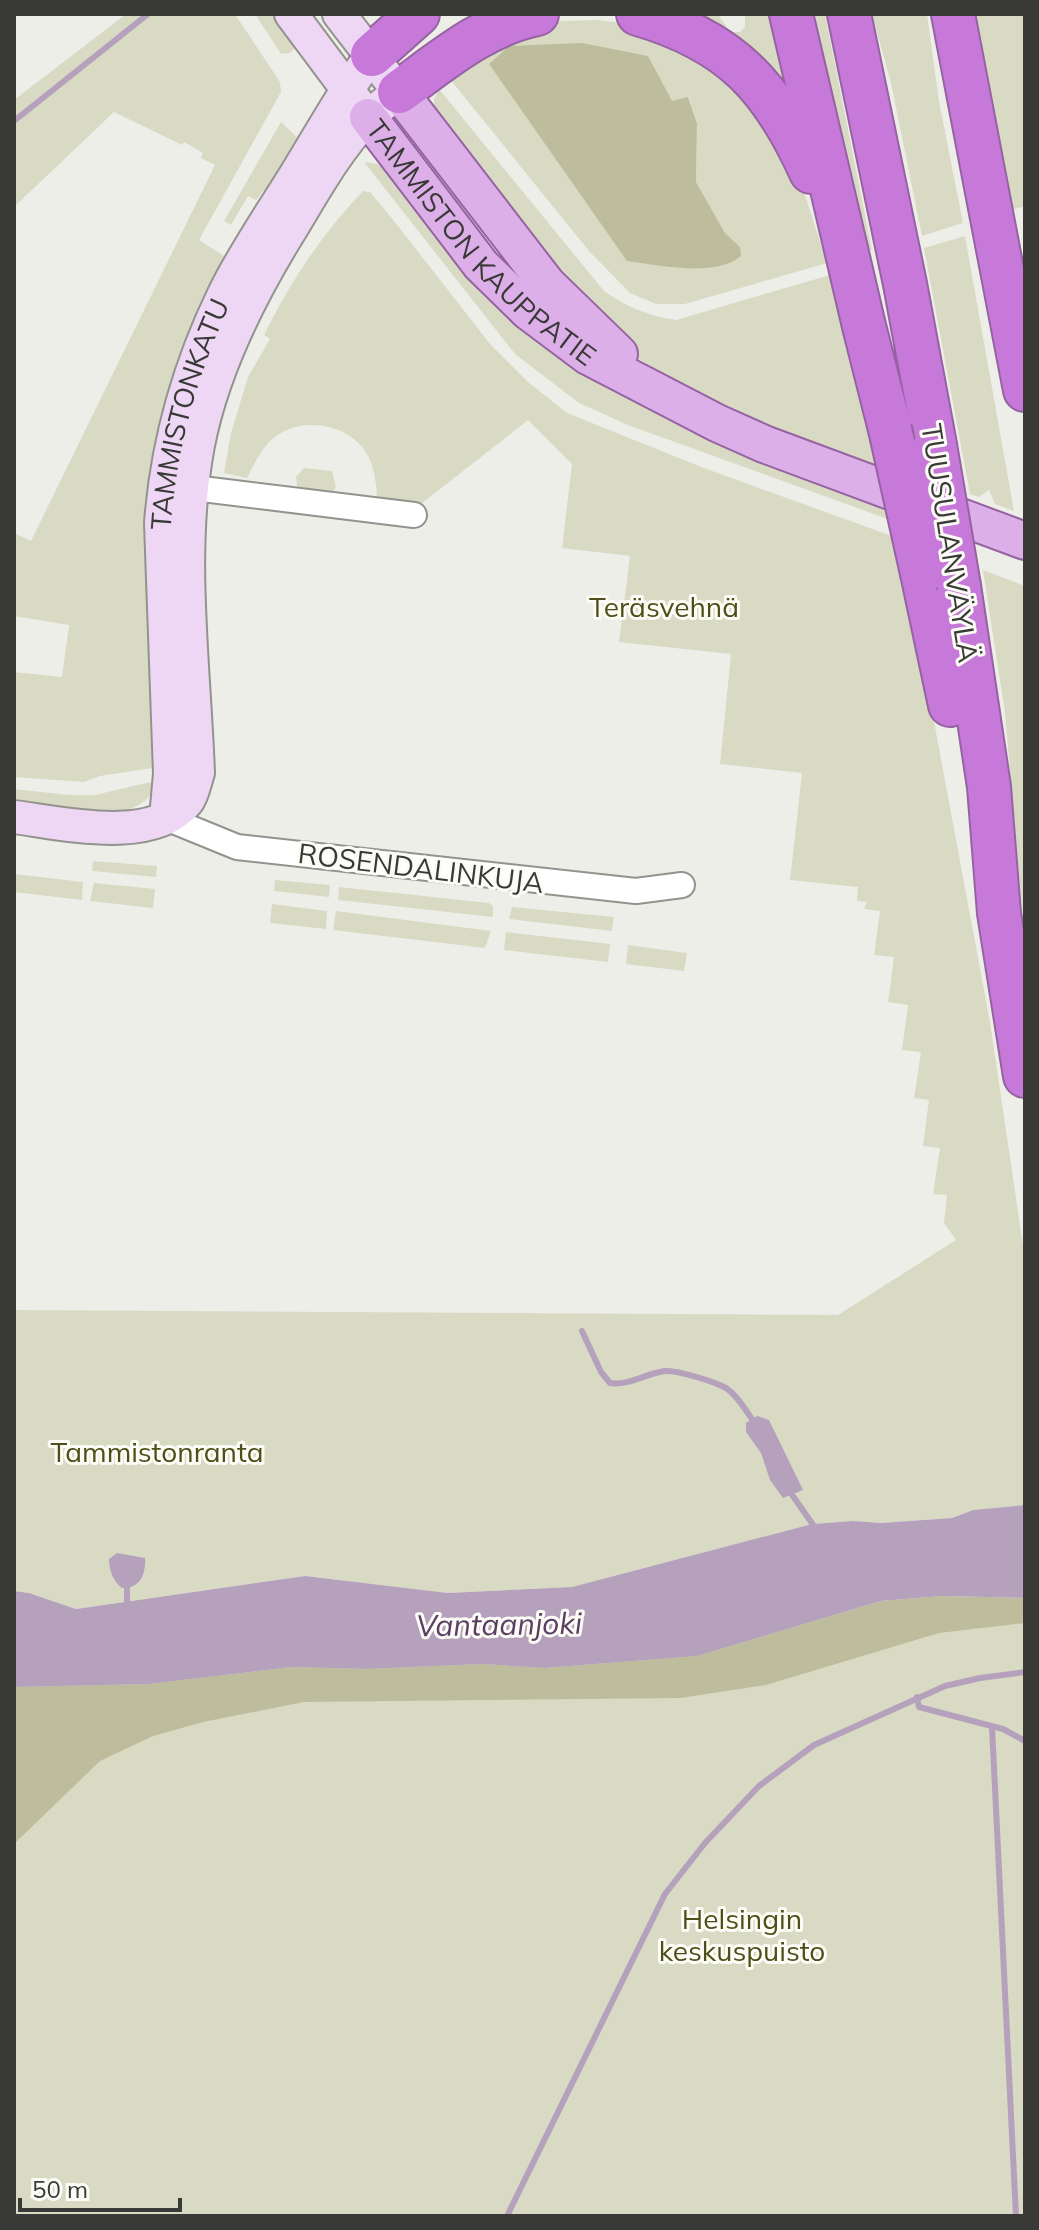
<svg xmlns="http://www.w3.org/2000/svg" width="1039" height="2230" font-family="Mulish,sans-serif">
  <style>
    .green { fill: #d9dac4; fill-rule: evenodd }
    .forest { fill: #bdbd9d }
    .water { fill: #b6a1bc }
    .lines { fill: none; stroke-linecap: round; stroke-linejoin: round }
    .stream { stroke: #b6a1bc; stroke-width: 6 }
    .street-casing { stroke: #93938e; stroke-width: 28 }
    .secondary-casing { stroke: #93938e; stroke-width: 36 }
    .primary-casing { stroke: #9563a1; stroke-width: 40 }
    .highway-casing { stroke: #9563a1; stroke-width: 46 }
    .street { stroke: #fff; stroke-width: 24 }
    .secondary { stroke: #eed7f4; stroke-width: 32 }
    .primary { stroke: #ddafe9; stroke-width: 36 }
    .highway { stroke: #c779da; stroke-width: 42 }
    .highway-bridge-casing { stroke: #9563a1; stroke-width: 46; stroke-linecap: butt }
    .highway-bridge { stroke: #c779da; stroke-width: 42 }
    .labels { text-anchor: middle; stroke-width: 6; stroke-linejoin: round; paint-order: stroke }
    .street-label { font-size: 28px; fill: #393937; stroke: #fcfcf6 }
    .park-label { font-size: 28px; fill: #504e18; stroke: #fcfcf6 }
    .water-label { font-size: 30px; font-style: italic; fill: #5c3d64; stroke: #fcfcf6 }
  </style>
  <rect width="100%" height="100%" fill="#eeeee9"/>
  <path class="green" d="M126,14h109l45,68 1,10 -82,148 25,16 -39,93 -25,418 -60,9 -16,6 -70,-5v-105l48,5 7,-52 -55,-9v-83l17,8 184,-376 -14,-7 2,-5 -19,-11 -2,3 -68,-33 -100,95v-107z
    M255,14h16l26,33 -8,6 -8,1z
    M664,14h54l12,18h10l5,-5v-13h32l24,97z
    M800,14h25l47,236 -14,5z
    M872,14h55l12,87 24,122 -41,13 -31,-153z
    M973,14h52v192l-13,4z
    M598,20l39,5 78,35 83,114 29,89 -142,41h-29l-26,-11 -41,-42 -144,-178 76,-44 39,-8zM509,46l163,55 17,-3 8,25 -1,59 29,51 15,14z
    M439,89l165,202c23,16 44,25 72,29l154,-45 53,199 -152,-59 -102,-62 -36,-33 -159,-209v-12z
    M281,122l21,20 -2,4 -44,54 -8,-4 -17,29 -7,-4z
    M364,162l13,2 13,8 84,100 418,235 4,15 -268,-97 -49,-22 -64,-49z
    M363,191l7,1 20,24 101,129 37,37 39,31 137,55 196,71 90,483 35,237v246l-52,5 -21,8 -71,5 -28,-2 -41,3 -240,63 -124,6 -143,-17 -229,33 -47,-16 -15,-2v-281l824,5 118,-75 -12,-17 3,-28 -14,-1 7,-46 -17,-2 6,-46 -15,-2 7,-46 -19,-2 6,-45 -20,-3 6,-45 -20,-2 6,-44 -16,-2 3,-7 -10,-1 1,-14 -68,-7 12,-107 -82,-9 11,-110 -112,-12 11,-86 -68,-8 10,-84 -44,-44 -107,84 -36,-5 -8,3c0,-14 -2,-31 -8,-44 -14,-31 -59,-42 -88,-25 -17,9 -25,28 -34,45l-23,-5 7,-40 17,-56 22,-38 -6,-4c26,-53 58,-101 99,-144z
    M965,236l49,275 -19,-7 -6,-14 -10,7 -9,-3 -46,-246z
    M304,468l28,3 4,16 -5,7 -33,-3 -2,-14z
    M983,570l42,16v355l-20,-228z
    M159,780c-19,53 -102,30 -145,25v-16l55,6h26z
    M93,861l64,5 -1,11 -64,-6z
    M14,874l69,8 -1,18 -68,-8z
    M275,880l55,5 -1,12 -55,-6z
    M94,883l61,6 -2,19 -63,-7z
    M339,887l150,16 4,3v11l-155,-17z
    M272,904l55,7 -1,18 -56,-6z
    M512,907l102,10 -2,14 -103,-12z
    M336,911l155,20 -6,17 -152,-18z
    M506,932l104,12 -2,18 -104,-12z
    M628,945l59,8 -3,18 -58,-7z
    M1025,1598v618h-1011v-529z"/>
  <path class="forest" d="M582,43l66,13 24,45 16,-4 9,26 -1,59 29,51 15,14 1,9c-25,22 -84,9 -114,5l-138,-197 20,-18z
    M942,1596l83,2v25l-86,10 -173,52 -86,13 -376,4 -101,20 -50,14 -53,25 -86,83v-157l135,-3 143,-17 75,2 115,-5 62,4 153,-12 184,-55z"/>
  <path class="water" d="M757,1416l12,4 34,70 -20,8 -13,-18 -9,-27 -15,-21v-9z
    M1025,1505v93l-83,-2 -61,5 -184,55 -153,12 -62,-4 -115,5 -75,-2 -143,17 -135,3v-96l15,2 47,16 229,-33 143,17 124,-6 240,-63 41,-3 28,2 71,-5 21,-8z
    M117,1553l28,5c1,16 -5,31 -23,30 -9,-7 -13,-18 -13,-29z"/>
  <g class="lines">
    <path class="stream" d="M14,121l134,-107
      M582,1331l19,41 9,11c20,3 36,-10 55,-12 13,-1 50,11 61,17 12,8 20,23 28,34
      M788,1489l28,40
      M127,1603v-21
      M917,1697l2,10 84,22 22,12
      M992,1727l24,489
      M507,2216l158,-322 40,-51 54,-57 55,-41 131,-59 35,-8 45,-6"/>
    <defs>
      <path id="street" d="M178,486l236,29
        M166,818l71,29 399,44 46,-6"/>
      <g id="secondary">
        <path d="M291,14l68,91"/>
        <path d="M14,817c48,6 137,28 173,-15 6,-7 8,-21 11,-29 -4,-109 -20,-220 0,-328 15,-77 52,-150 93,-216 23,-38 45,-78 75,-110 10,-10 22,-18 33,-27l-60,-78"/>
        <path id="s1" d="M166,818l4,-44 -9,-251c6,-79 28,-157 63,-229 21,-43 50,-84 75,-125 24,-39 45,-78 73,-114"/>
      </g>
      <g id="primary">
        <path d="M399,92l148,192 72,70"/>
        <path id="s2" d="M368,117l113,148 47,46 60,45 129,67 47,21 261,97"/>
      </g>
      <path id="highway" d="M638,14c93,27 134,72 173,158
        M791,14l73,312 26,103
        M849,14l56,270 30,161
        M953,14l72,376
        M372,55l46,-41
        M399,92c43,-31 84,-67 138,-78
        M922,573l28,132
        M959,586l30,201 10,126 26,163"/>
    </defs>
    <use href="#street" class="street-casing"/>
    <use href="#secondary" class="secondary-casing"/>
    <use href="#primary" class="primary-casing"/>
    <use href="#highway" class="highway-casing"/>
    <use href="#street" class="street"/>
    <use href="#secondary" class="secondary"/>
    <use href="#primary" class="primary"/>
    <use href="#highway" class="highway"/>
    <defs>
      <path id="highway-bridge" d="M890,429l32,144
        M935,445l24,141"/>
    </defs>
    <use href="#highway-bridge" class="highway-bridge-casing"/>
    <use href="#highway-bridge" class="highway-bridge"/>
  </g>
  <g class="labels">
    <g class="street-label">
      <text dy="10" stroke="none"><textPath href="#s2" startOffset="170">TAMMISTON KAUPPATIE</textPath></text>
      <text dy="10" stroke="none"><textPath href="#s1" startOffset="408">TAMMISTONKATU</textPath></text>
      <text transform="translate(950 543) rotate(81)" y="10">TUUSULANVÄYLÄ</text>
      <text transform="translate(421 868) rotate(7)" y="10">ROSENDALINKUJA</text>
    </g>
    <g class="park-label">
      <text x="664" y="617">Teräsvehnä</text>
      <text x="157" y="1462">Tammistonranta</text>
      <text x="742" y="1929">Helsingin<tspan x="742" dy="32">keskuspuisto</tspan></text>
    </g>
    <g class="water-label">
      <text transform="translate(499 1625) rotate(-1)" y="10">Vantaanjoki</text>
    </g>
  </g>
  <rect width="1039" height="2230" fill="none" stroke="#393937" stroke-width="32"/>
  <path d="M20 2198v12h160v-12" fill="none" stroke="#393937" stroke-width="4"/>
  <text x="32" y="2198" font-size="24" fill="#393937" stroke="#fcfcf6" stroke-width="6" paint-order="stroke">50 m</text>
</svg>
